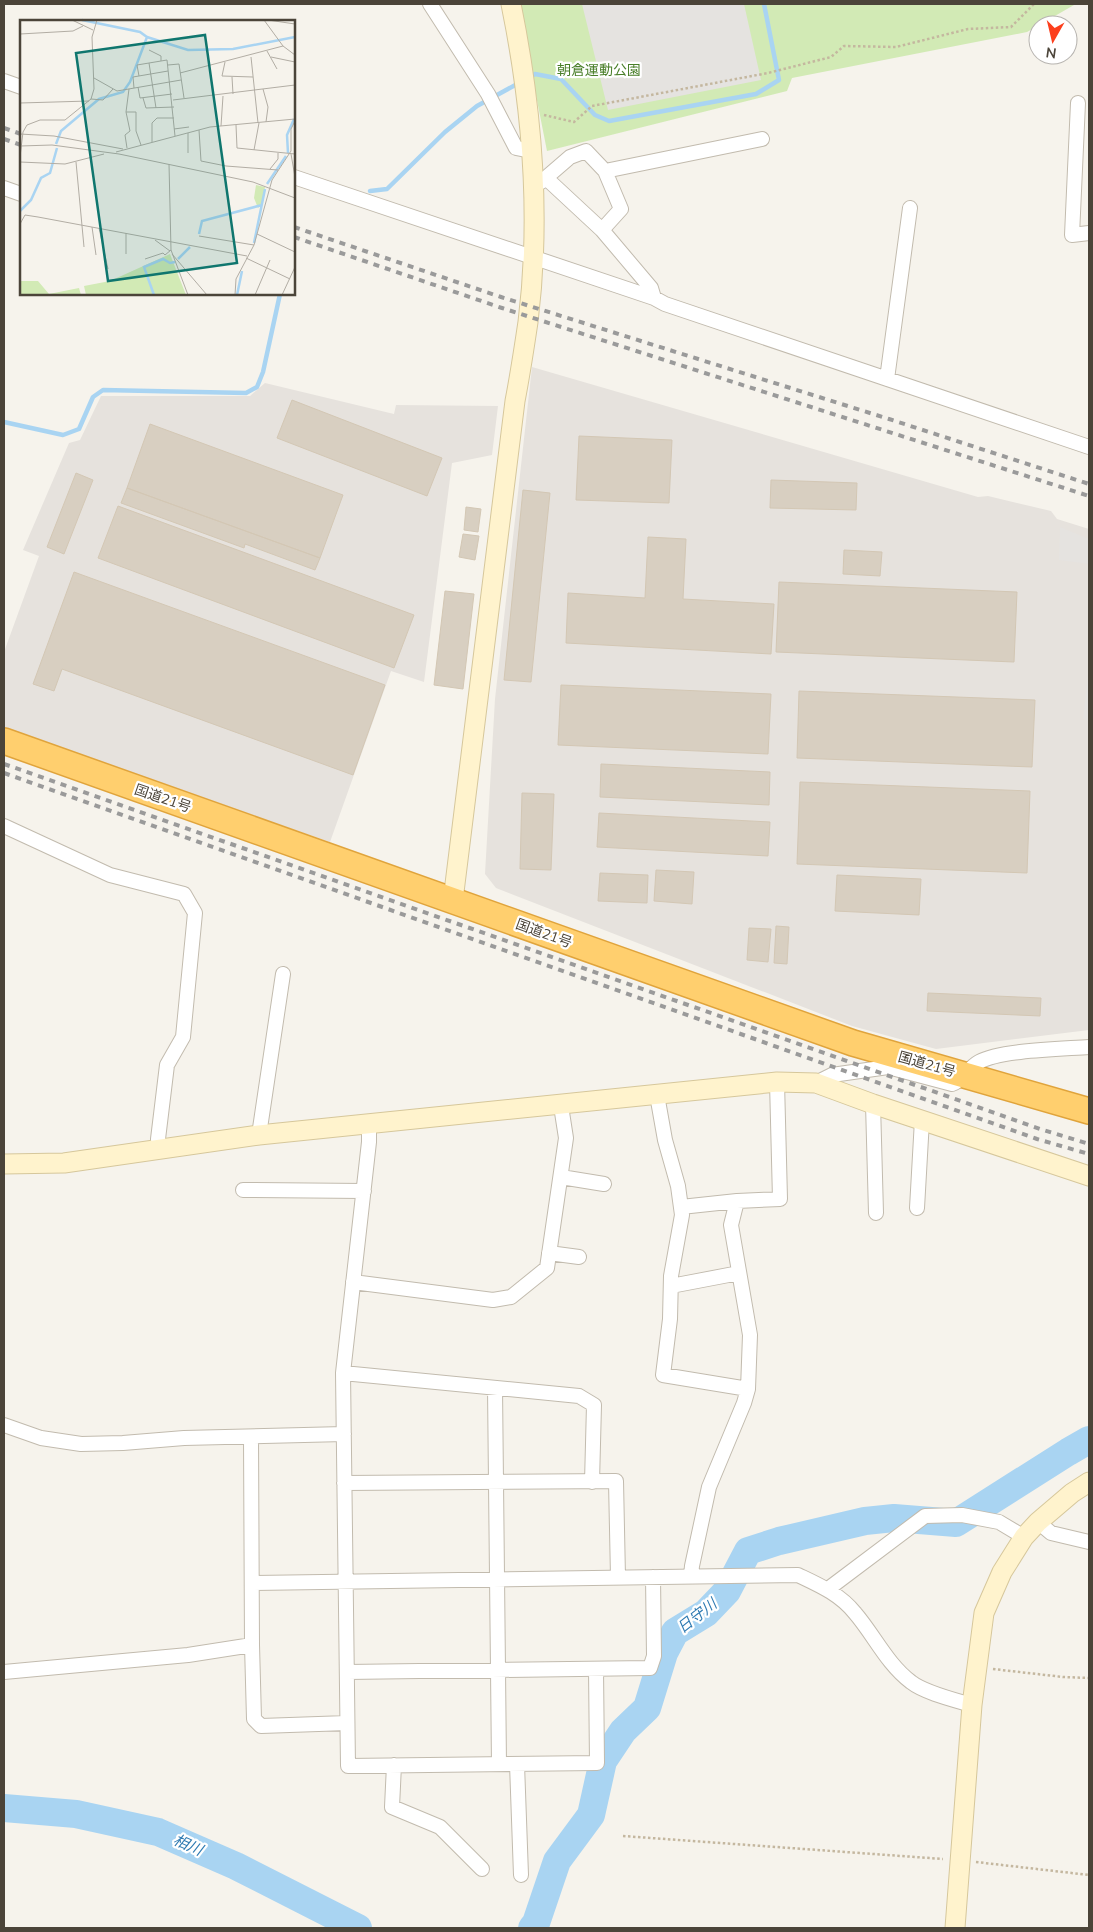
<svg xmlns="http://www.w3.org/2000/svg" width="1093" height="1932" font-family="'Nunito Sans','Noto Sans JP',sans-serif">
  <style>
    .industrial { fill: #e6e2dd }
    .green { fill: #d2eab5 }
    .parking { fill: #e5e3e0 }
    .lines { fill: none; stroke-linecap: round; stroke-linejoin: round }
    .stream { stroke: #a9d4f2; stroke-width: 4.5 }
    .river { stroke: #a9d4f2; stroke-width: 28 }
    .building { fill: #d8cfc1; stroke: #d3c7b4 }
    .street-casing { stroke: #c2bbae; stroke-width: 16 }
    .secondary-casing { stroke: #d6c79b; stroke-width: 21 }
    .highway-casing { stroke: #e0a43c; stroke-width: 28 }
    .path { stroke: #c4b79f; stroke-width: 2.5; stroke-dasharray: 2.5 2.5; stroke-linecap: butt }
    .street { stroke: #fff; stroke-width: 14 }
    .secondary { stroke: #fff3cd; stroke-width: 19 }
    .highway { stroke: #ffcf6e; stroke-width: 25 }
    .rail { stroke: #9a9a9a; stroke-width: 4; stroke-dasharray: 6 6; stroke-linecap: butt }
    .labels { text-anchor: middle; stroke-width: 4.5; stroke-linejoin: round; paint-order: stroke }
    .park-label { font-size: 14px; fill: #4a7f2a; stroke: #fff }
    .street-label { font-size: 14px; fill: #4b4439; stroke: #fff }
    .water-label { font-size: 15px; font-style: italic; fill: #2e7ab2; stroke: #fff }
    .inset-river { fill: none; stroke: #a9d4f2; stroke-width: 2.5 }
    .inset-road { fill: none; stroke: #b2ada4; stroke-width: 1 }
    .view { fill: #0f766e; fill-opacity: 0.15; stroke: #0f766e; stroke-width: 2.5 }
    .inset-edge { fill: none; stroke: #4b4439; stroke-width: 2.5 }
  </style>
  <rect width="100%" height="100%" fill="#f6f3ec"/>
  <path class="industrial" d="M532,367l446,130 10,-1 63,15 6,8 32,10v501l-153,19 -84,-23 -356,-138 -11,-14 10,-175z
    M265,383l129,31 2,-9 102,1 -6,49 -40,8 -28,219 -33,-11 -61,171 -326,-113v-77l35,-96 -16,-6 46,-107 11,-3 21,-44h149z"/>
  <path class="green" d="M518,4h571l-15,1 -47,27 -235,46 -5,13 -240,60z"/>
  <path class="parking" d="M582,4h162l17,76 -153,30z
    M1060,527l29,12v25l-30,-4z
    M1089,668v53l-6,-2z"/>
  <g class="lines">
    <path class="stream" d="M528,78l7,-4 26,5 34,36 14,6 147,-27 23,-14 -15,-76
      M370,191l17,-2 58,-57 32,-26 42,-23
      M4,422l59,13 16,-6 14,-32 10,-7 143,3 11,-6 6,-15 17,-78"/>
    <path class="river" d="M4,1808l72,6 82,18 78,34 122,62
      M532,1928l4,-5 21,-62 34,-46 12,-54 20,-30 24,-23 17,-55 11,-21 31,-19 21,-22 21,-40 31,-10 86,-20 29,-3 62,5 112,-71 21,-12"/>
  </g>
  <path class="building" d="M292,400l150,58 -15,38 -150,-58z
    M150,424l193,71 -23,63 -193,-70z
    M579,436l93,4 -3,63 -93,-3z
    M76,473l17,7 -29,74 -17,-7z
    M771,480l86,3 -1,27 -86,-2z
    M127,488l193,70 -5,12 -70,-26 -1,4 -123,-45z
    M523,490l27,3 -19,189 -27,-2z
    M118,506l296,109 -20,53 -296,-110z
    M466,507l15,2 -3,23 -14,-2z
    M463,534l16,2 -4,24 -16,-3z
    M648,537l38,2 -3,60 91,5 -3,50 -205,-11 2,-50 77,5z
    M844,550l38,2 -2,24 -37,-2z
    M74,572l311,113 -32,90 -291,-106 -8,22 -21,-7z
    M779,582l238,10 -3,70 -238,-10z
    M445,591l29,3 -11,95 -29,-4z
    M561,685l210,9 -3,60 -210,-9z
    M799,691l236,9 -3,67 -235,-9z
    M601,764l169,8 -1,33 -169,-8z
    M800,782l230,9 -3,82 -230,-9z
    M522,793l32,1 -3,76 -31,-1z
    M599,813l171,9 -2,34 -171,-9z
    M656,870l38,2 -2,32 -38,-3z
    M600,873l48,2 -1,28 -49,-2z
    M837,875l84,4 -2,36 -84,-4z
    M776,926l13,1 -2,37 -13,-1z
    M749,928l22,1 -3,33 -21,-2z
    M928,993l113,5 -1,18 -113,-5z"/>
  <g class="lines">
    <defs>
      <path id="street" d="M430,4l58,90 28,54 15,3
        M4,81l17,6
        M1078,103l-6,132 17,-2
        M294,177l360,121 11,6 424,143
        M546,178l56,52 49,58 3,10
        M533,184l8,-2 29,-25 16,-6 19,20 157,-32
        M4,188l17,6
        M602,230l19,-21 -16,-38
        M887,379l23,-171
        M4,826l106,49 74,19 11,19 -12,124 -16,28 -9,74 1,11
        M816,1083l16,-8 56,-8 64,17c12,-4 16,-16 27,-22 21,-12 84,-13 110,-15
        M657,1095l8,45 13,46 4,29 -11,61 -1,43 -7,56 85,14 -4,14 -35,84 -17,79 -1,10
        M873,1104l3,109
        M369,1125v17l-26,231 5,393 249,-3 -1,-94
        M259,1135l24,-161
        M561,1177l43,7
        M243,1190l121,1
        M681,1207l56,-6
        M917,1208l5,-88
        M549,1253l30,4
        M353,1282l140,18 18,-3 36,-29 19,-130 -5,-32
        M671,1286l68,-13
        M343,1373l236,23 15,9 -2,77
        M495,1388l4,376
        M748,1389l2,-54 -19,-110 6,-24 43,-2 -3,-117
        M4,1425l37,13 40,6 42,-1 61,-5 160,-4
        M251,1438l1,207 2,74 7,7 86,-3
        M344,1483l272,-2 2,96
        M1038,1522l13,11 38,9
        M252,1583l546,-8c21,10 42,19 57,38 19,22 32,51 56,69 14,11 44,18 61,23
        M828,1589l97,-73 37,-1 37,7 25,15
        M4,1672l184,-17 64,-10
        M347,1672l303,-4 4,-12 -1,-79
        M517,1764l4,111
        M394,1765l-2,42 48,20 42,42"/>
      <path id="secondary" d="M453,900l62,-499c5,-26 9,-52 13,-79 13,-105 4,-215 -17,-318
        M4,1164l60,-1 195,-28 518,-53 39,1 57,21 216,72
        M955,1928l17,-223 12,-92 18,-41 22,-35 14,-15 34,-29 17,-11"/>
      <path id="highway" d="M4,741l849,302 236,68"/>
    </defs>
    <use href="#street" class="street-casing"/>
    <use href="#secondary" class="secondary-casing"/>
    <use href="#highway" class="highway-casing"/>
    <path class="path" d="M544,115l30,7 18,-16 176,-33 63,-16 13,-11 52,1 72,-18 43,-2 23,-23
      M993,1669l70,8 26,1
      M623,1836l320,23
      M976,1862l113,13"/>
    <use href="#street" class="street"/>
    <use href="#secondary" class="secondary"/>
    <use href="#highway" class="highway"/>
    <path class="rail" d="M4,128l17,6
      M4,139l17,6
      M294,227l207,70 388,122 200,65
      M294,237l208,71 587,188
      M4,764l1036,365 49,15
      M4,773l1033,366 52,15"/>
  </g>
  <g class="labels">
    <g class="park-label">
      <text x="599" y="75">朝倉運動公園</text>
    </g>
    <g class="street-label">
      <text transform="translate(163 798) rotate(19)" y="5">国道21号</text>
      <text transform="translate(544 933) rotate(20)" y="5">国道21号</text>
      <text transform="translate(927 1064) rotate(16)" y="5">国道21号</text>
    </g>
    <g class="water-label">
      <text transform="translate(697 1616) rotate(-38)" y="5">日守川</text>
      <text transform="translate(188 1845) rotate(24)" y="5">相川</text>
    </g>
  </g>
  <g transform="translate(20 20)">
    <rect width="275" height="275" fill="#f6f3ec"/>
    <path d="M236,165l9,2 -3,17 -4,4 -4,-10zM150,234l16,41h-100l-2,-9 26,-5zM0,261h18l11,13 30,-6 2,7h-61z" fill="#d2eab5"/>
    <path class="inset-river" d="M62,0l58,12 7,5 41,13 45,-1 62,-12M36,124l5,-13 38,-32 24,-7 7,-10 17,-45M268,133l-1,-18 7,-16M247,164l19,-28M0,191l11,-11 10,-22 9,-5 7,-25M179,214l3,-13 60,-16M234,223l11,-54M158,239l12,-12M134,275l-10,-28 19,-8 7,4 5,-1M217,275l5,-24"/>
    <path class="inset-road" d="M52,0l21,10M244,0l19,26 12,9M248,0l27,4M0,14l53,-3 10,-5M129,30l12,6v5M247,31l10,18M231,37l7,66M251,37l24,5M205,42l-3,14 31,1M129,43l7,45M148,45l11,-1 5,34M160,53l103,-27M119,56l-2,-11 30,-5 8,76M212,57l1,17M74,58l23,13 64,-11M118,67l2,11 32,-4M114,68l-1,-11 35,-6M109,69l-3,23h10v19l5,14M243,69l5,18 -2,15M123,78l3,10 28,-1M71,79l12,1 10,-11M153,80l122,-15M0,83l69,-2M106,92l4,19 -5,4 2,13M216,105l1,23 58,6M201,106l2,-30M154,109l15,-2M179,110l2,31 25,5 52,4M0,114l34,2 69,13M132,122v-19l5,-5h17M0,126l32,-1 67,9 134,28 42,16M234,130l5,-27M96,132l94,-25 85,-8M168,133v-20M271,134l4,23M0,137l3,-25 4,-7 13,-5h25l26,-21 3,-10 -2,-52 5,-17M0,142l45,2 39,-10M56,142l8,85M149,144l2,86 17,45M250,149l8,-10v-6M0,204l5,-9 13,2 209,39M72,207l4,28M79,208l9,41M106,213v21M237,214l38,18M179,216l55,9M135,220l15,11M152,234l35,41M226,238l44,21M125,239l18,-6 2,2 6,-5M215,275l1,-16 18,-34 18,-65 19,-29v-22l4,-8M235,275l15,-35M262,275l13,-28"/>
    <path class="view" d="M185,15l32,228 -129,18 -32,-228z"/>
    <rect width="275" height="275" class="inset-edge"/>
  </g>
  <rect width="1093" height="1932" fill="none" stroke="#4b4439" stroke-width="10"/>
  <g transform="translate(1053 40) rotate(188)"><circle r="24" fill="#ffffff" stroke="#b7b4b0"/>
  <path d="M0-4L9 19L0 12L-9 19Z" fill="#fc3f1d"/>
  <text y="-8" font-size="14" font-weight="bold" text-anchor="middle" fill="#4b4439">N</text>
  </g>
</svg>
